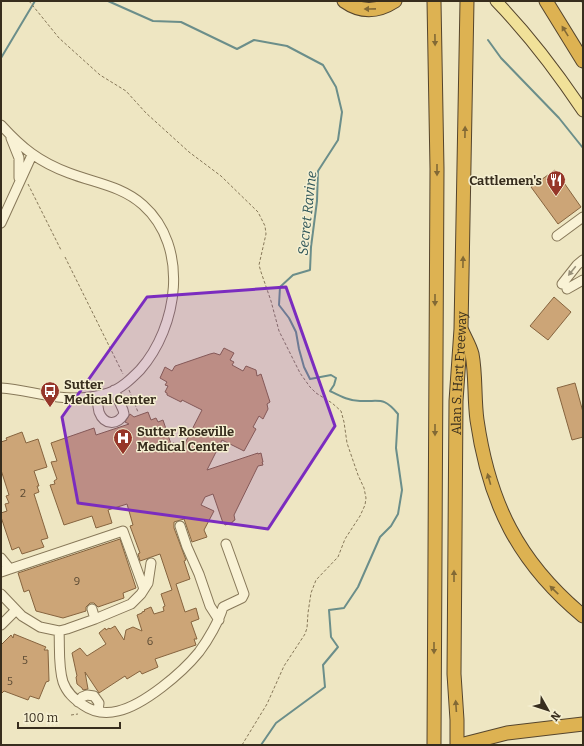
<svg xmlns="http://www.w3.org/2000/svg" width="584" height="746" font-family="Bitter,serif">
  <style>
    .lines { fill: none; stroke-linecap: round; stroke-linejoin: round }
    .stream { stroke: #6b8e8a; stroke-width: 2 }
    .building { fill: #cca577; stroke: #86643f }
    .minor-casing { stroke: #877859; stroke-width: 11 }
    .major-casing { stroke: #55452d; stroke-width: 13 }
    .highway-casing { stroke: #55452d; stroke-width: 15 }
    .path { stroke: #877859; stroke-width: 1; stroke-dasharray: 3 2; stroke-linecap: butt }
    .minor { stroke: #f9f2d5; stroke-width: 9 }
    .major { stroke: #f1e199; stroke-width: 11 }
    .highway { stroke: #ddb252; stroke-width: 13 }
    .oneway { fill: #826935 }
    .oneway2 { fill: #989079 }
    .marked { fill: #7b2cbf; fill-opacity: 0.2; stroke: #7b2cbf; stroke-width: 3; stroke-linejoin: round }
    .labels { text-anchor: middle; stroke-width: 3; stroke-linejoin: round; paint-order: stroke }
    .number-label { font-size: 11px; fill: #5c4b34 }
    .poi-label { font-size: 13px; font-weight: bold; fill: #372d1d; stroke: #f5efd1; text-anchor: start }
    .street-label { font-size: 13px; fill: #372d1d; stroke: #f5efd1 }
    .water-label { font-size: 14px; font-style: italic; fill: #2c5457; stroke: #f5efd1 }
  </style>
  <rect width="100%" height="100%" fill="#eee6c2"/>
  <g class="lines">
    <path class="stream" d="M108,1l45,20 28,1 56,27 17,-9 33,6 36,19 13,22 6,25 -4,28 -20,31 -1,30 -6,46 -1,23 -17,5 -13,12 -1,18 10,13 7,14 3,17 5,18 6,12 21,-4 5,3 -2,7 -4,6c10,5 19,10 30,10 20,1 23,-5 38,13l-2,34 6,42 -4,24 -7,12 -11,11 -22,50 -14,21 -15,2 2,27 7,10 -15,18 2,22 -49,36 -15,22
      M582,1l1,2
      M488,40l13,18 58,60 24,30
      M1,58l34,-57"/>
  </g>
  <path class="building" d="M555,170l26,37 -23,17 -27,-37z
    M554,297l17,15 -23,28 -18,-14z
    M224,348l10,5 -4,7 4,2 -2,3 11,6 3,-5 10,4 1,6 4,-2 9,28 -3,2 1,5 -5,10 -4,-3 -6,11 3,2 -12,22 -22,-11 -15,30 51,-17v1l3,-1 2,9h-1l1,3 -5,1 -24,49 1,5 -2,1v1l-8,3 -1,-3 -1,1 -10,-29 -8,3 -4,8 13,6 -10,19 3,7 -15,5 -8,-23 -10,3v6l12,32 -2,1 6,18 -14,5 9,28 11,-4 3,11 -8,3 6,17h-3l2,6 -41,14 3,8 -16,7 -2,-3 -13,8 -2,-3 -26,17 -14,-21 3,17 -5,1 -1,-2 -5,-4 -1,-7 1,-1 -5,-23 8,-5 7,8 19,-12 -7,-11 6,-5 1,2 3,-2 1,1 5,-3 9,14 2,-10 7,-3 9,4 -5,-16 5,-2v-1l3,-1 -1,-1 7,-3 3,7 10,-3 -1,-4 2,-1 -4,-12 11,-4 -12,-36 -20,7 -2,-7 2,-1 -10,-27 3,-1 -6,-21 -19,6 4,13 -16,5 -4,-12 -28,9 -14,-40 5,-1 -1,-3 3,-2 -6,-17 6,-1 -6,-18 43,-15 2,7 33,-11 -4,-2 5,-8 4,3 14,-5 3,8 5,-2 2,4 5,-2 8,24 3,-1 1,3 7,3 20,-39 -20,-10 -1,2 -14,-7v-2l-2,-1 3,-6 -3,-1 2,-3 -7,-4 5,-11 7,4 3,-5 35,-12 4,-1 6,2z
    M575,383l8,29v25l-11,3 -15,-52z
    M22,432l4,11 12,-4 9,28 -13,4 5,15h-2l2,6 -5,2 14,44 -7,2 3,7 -22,7 -3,-7 -7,3 -11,-33v-4l6,-2 -2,-7 4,-1 -3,-7 3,-1 -8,-25v-28l6,-2 -1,-2z
    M120,539l16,49 -13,5 1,5 -26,9 -4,-4h-4l-4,4v4l-23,7 -27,-7 -7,-21 -5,2 -6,-19z
    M14,634l32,13 -2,3h4l1,31 -3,1 -7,17 -9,-3 -2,4 -24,-9 -3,3v-49l10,-10 2,3z"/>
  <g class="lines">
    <defs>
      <path id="minor" d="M1,125c21,23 38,37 68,48 26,10 53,13 74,32 47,42 35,122 -3,165 -9,9 -19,19 -32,23 -16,5 -34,6 -50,4 -20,-2 -37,-8 -57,-9
        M11,138l8,20v20
        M1,223l31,-68
        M557,236l26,-19
        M562,284l15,-19 6,-5
        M567,289l16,-9
        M97,396c0,5 1,11 2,16 5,13 18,14 25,2l-1,-4 -9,-20
        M180,526l7,21 12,27 11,32 9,14
        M1,558l9,11
        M1,572l122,-41 21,58
        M1,594l21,22 18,11 19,4 8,-2 28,-10 36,-15 10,-10 7,-11 3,-20
        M92,609l3,10
        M1,625l15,-15
        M59,631c1,17 -1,35 4,51 4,11 11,17 20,23 10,7 23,9 35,6 26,-6 64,-38 81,-59 9,-12 20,-31 24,-45l19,-9 2,-4 -18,-50
        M78,702l4,-5 5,-2 7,1 5,7 -1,8"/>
      <path id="major" d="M496,1c33,34 61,71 87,110"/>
      <g id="highway">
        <path d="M344,1c17,12 34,11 51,0"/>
        <path d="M546,1l37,60"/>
        <path d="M462,331c3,7 8,15 10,23 4,21 2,44 5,66 12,83 41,142 106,196"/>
        <path d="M434,745l3,-576 -3,-168"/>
        <path id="s1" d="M457,745v-25l-3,-46 2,-273 5,-72 6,-328"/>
        <path d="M460,745l47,-12 76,-9"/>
      </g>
    </defs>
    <use href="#minor" class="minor-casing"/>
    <use href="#major" class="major-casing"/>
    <use href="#highway" class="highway-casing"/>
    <path class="path" d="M29,1l30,37 41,37 26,16 20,22 43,39 32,24 37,36 7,14 1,8 -7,31 2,7 10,29 8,30 21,42 10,14 6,6 16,10 9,8 3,11 3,21 11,32 6,13 2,10 -1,7 -5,11 -15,23 -7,18 -22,23 -5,13 -3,20 -1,15 -2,6 -21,32 -17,38 -25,41
      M28,184l33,66
      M65,257l58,117
      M129,390l9,22
      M71,715l7,-1"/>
    <use href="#minor" class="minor"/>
    <use href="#major" class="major"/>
    <use href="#highway" class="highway"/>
  </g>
  <defs><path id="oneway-solid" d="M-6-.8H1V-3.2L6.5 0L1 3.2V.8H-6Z"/></defs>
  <g class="oneway">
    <use href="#oneway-solid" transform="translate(370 9) rotate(179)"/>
    <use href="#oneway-solid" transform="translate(565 31) rotate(-122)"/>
    <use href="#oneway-solid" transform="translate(435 40) rotate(89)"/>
    <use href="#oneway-solid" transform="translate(465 132) rotate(-89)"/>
    <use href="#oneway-solid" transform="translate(437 170) rotate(90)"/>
    <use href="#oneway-solid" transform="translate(463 262) rotate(-89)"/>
    <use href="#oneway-solid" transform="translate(435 300) rotate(90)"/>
    <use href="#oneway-solid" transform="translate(435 430) rotate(90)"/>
    <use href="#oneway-solid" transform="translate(489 479) rotate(-106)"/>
    <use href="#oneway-solid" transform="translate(454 576) rotate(-90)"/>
    <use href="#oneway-solid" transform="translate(554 590) rotate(-136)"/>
    <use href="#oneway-solid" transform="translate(434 648) rotate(90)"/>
    <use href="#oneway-solid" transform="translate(456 706) rotate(-94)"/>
  </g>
  <use class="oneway2" href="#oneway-solid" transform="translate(572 271) rotate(129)"/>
  <path class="marked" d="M286,287l49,139 -67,103 -190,-26 -16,-86 85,-120z"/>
  <defs>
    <symbol id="restaurant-pin" viewBox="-11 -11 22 30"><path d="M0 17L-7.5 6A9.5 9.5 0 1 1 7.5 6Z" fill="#963629" stroke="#f5efd1"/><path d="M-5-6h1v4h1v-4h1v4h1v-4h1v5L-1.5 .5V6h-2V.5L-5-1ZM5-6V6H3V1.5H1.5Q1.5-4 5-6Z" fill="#fff"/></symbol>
    <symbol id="bus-pin" viewBox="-11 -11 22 30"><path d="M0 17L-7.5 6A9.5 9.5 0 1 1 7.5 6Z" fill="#963629" stroke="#f5efd1"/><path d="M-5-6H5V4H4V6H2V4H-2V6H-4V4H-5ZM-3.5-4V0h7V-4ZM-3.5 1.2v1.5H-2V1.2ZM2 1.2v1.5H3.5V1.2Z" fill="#fff"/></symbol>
    <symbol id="hospital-pin" viewBox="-11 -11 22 30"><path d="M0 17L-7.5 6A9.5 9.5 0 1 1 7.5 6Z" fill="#963629" stroke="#f5efd1"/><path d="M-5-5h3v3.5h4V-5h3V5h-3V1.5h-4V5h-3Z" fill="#fff"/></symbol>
  </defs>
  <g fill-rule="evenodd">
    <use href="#restaurant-pin" x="545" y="169" width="22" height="30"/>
    <use href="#bus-pin" x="39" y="380" width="22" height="30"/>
    <use href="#hospital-pin" x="112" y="427" width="22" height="30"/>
  </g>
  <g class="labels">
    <g class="number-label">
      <text x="23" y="497">2</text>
      <text x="77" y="585">9</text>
      <text x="150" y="645">6</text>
      <text x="25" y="664">5</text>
      <text x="10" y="685">5</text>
    </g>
    <g class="poi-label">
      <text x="542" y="185" text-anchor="end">Cattlemen's</text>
      <text x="64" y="389">Sutter<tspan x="64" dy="15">Medical Center</tspan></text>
      <text x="137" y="436">Sutter Roseville<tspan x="137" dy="15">Medical Center</tspan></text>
    </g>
    <g class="street-label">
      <text dy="5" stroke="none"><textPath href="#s1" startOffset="372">Alan S. Hart Freeway</textPath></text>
    </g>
    <g class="water-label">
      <text transform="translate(307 213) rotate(-84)" y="5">Secret Ravine</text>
    </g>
  </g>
  <rect width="584" height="746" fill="none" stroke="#372d1d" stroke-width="4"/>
  <g transform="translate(548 710) rotate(129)" stroke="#f5efd1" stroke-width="3" paint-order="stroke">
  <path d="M0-3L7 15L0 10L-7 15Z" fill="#372d1d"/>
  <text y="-6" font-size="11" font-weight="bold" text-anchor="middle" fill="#372d1d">N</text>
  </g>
  <path d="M18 722v6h102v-6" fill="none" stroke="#372d1d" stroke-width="2"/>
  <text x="24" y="722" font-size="12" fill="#372d1d" stroke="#f5efd1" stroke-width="3" paint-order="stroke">100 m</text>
</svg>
